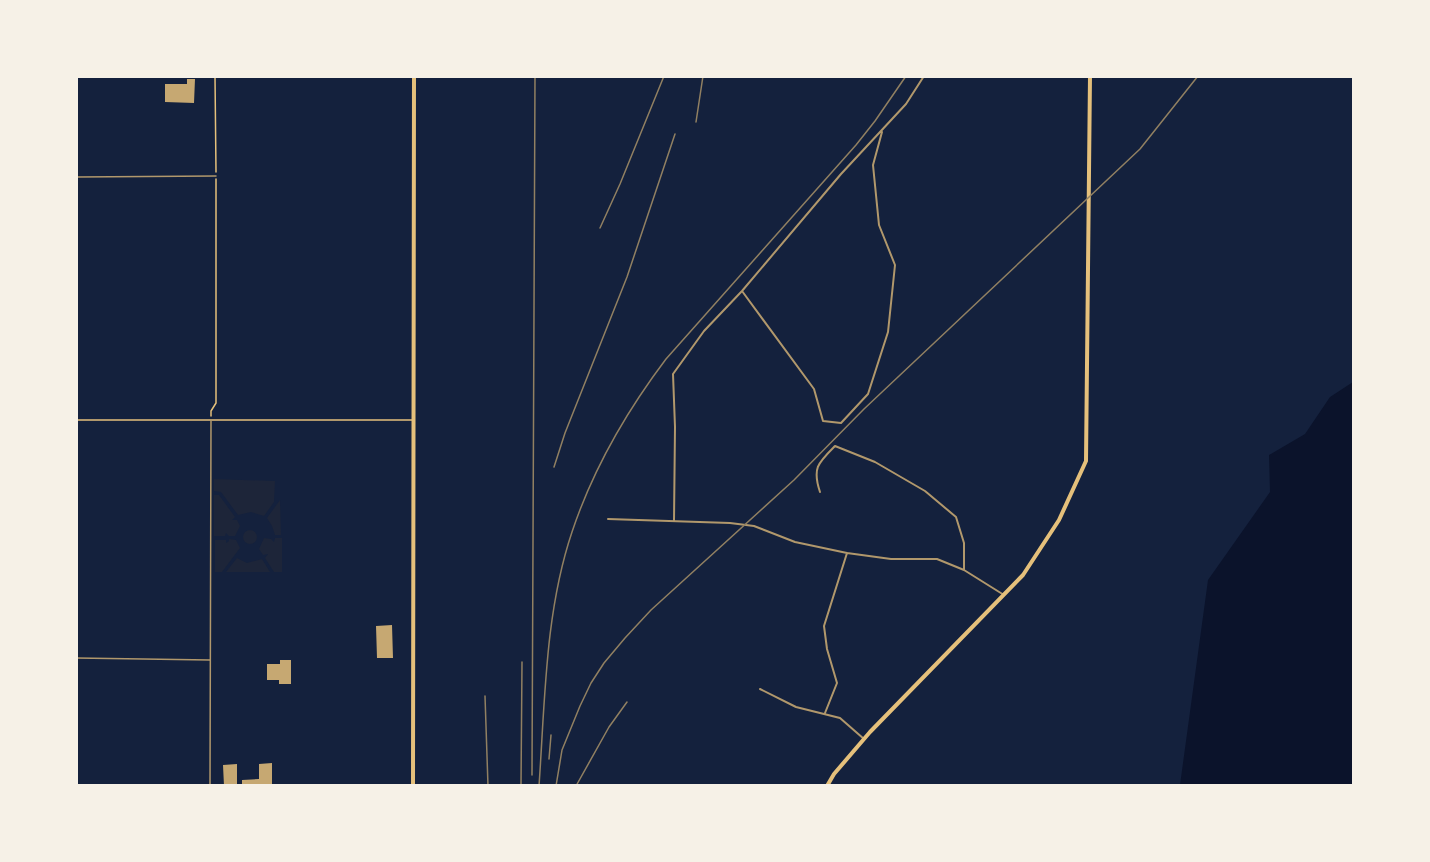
<svg xmlns="http://www.w3.org/2000/svg" width="1430" height="862" font-family="Helvetica,sans-serif">
  <style>
    .green { fill: #1d2539 }
    .water { fill: #0b132b }
    .building { fill: #c6a872 }
    .lines { fill: none; stroke-linecap: round; stroke-linejoin: round }
    .path { stroke: #e5c07b; stroke-width: 1.5 }
    .pedestrian { stroke: #b1986c; stroke-width: 1.5 }
    .minor { stroke: #b1986c; stroke-width: 2 }
    .secondary { stroke: #e5c07b; stroke-width: 4 }
    .rail { stroke: #918062; stroke-width: 1.5 }
  </style>
  <rect width="100%" height="100%" fill="#14213d"/>
  <path class="green" d="M214,479l61,2 -1,21 -10,14 -13,-4 -13,3 -17,-23 -7,-1z
    M214,495h5l16,22 -3,3h5l3,6 -5,10h-6l-3,-3 -1,3h-11z
    M280,500l1,35h-6l-3,-9 -5,-8z
    M243 537a7 7 0 1 1 14 0a7 7 0 1 1-14 0Z
    M264,538l7,1 3,3 1,-4h7v34h-8l-9,-14 3,-4 -5,1 -4,-6z
    M229,539l7,1 4,8 -18,24h-7v-32h11v3l3,-2z
    M237,558l10,5 15,-4 8,13h-44z"/>
  <path class="water" d="M1353,382v403h-173l28,-205 62,-88 -1,-37 36,-21 25,-37z"/>
  <path class="building" d="M187,79h8l-1,24 -29,-1v-18h22z
    M392,625l1,33h-16l-1,-32z
    M280,660h11v24h-12v-4h-12v-16h13z
    M272,763v23h-30v-6l17,-1v-15z
    M237,764v22h-13l-1,-21z"/>
  <g class="lines">
    <path class="path" d="M215,76l1,96
      M211,416v-5l5,-8v-224"/>
    <path class="pedestrian" d="M76,177l140,-1
      M76,658l134,2
      M210,786l1,-366"/>
    <path class="minor" d="M742,291l72,98 9,32 18,2 27,-29 20,-62 7,-67 -16,-40 -6,-60 9,-33
      M76,420h337
      M820,492c-8,-24 -2,-29 15,-46l40,16 50,29 31,26 8,26v27
      M608,519l122,4 24,3 41,16 52,11 44,6h46l27,11 40,25
      M674,521l1,-94 -2,-53 31,-43 38,-40 99,-117 65,-70 18,-28
      M760,689l36,18 44,11 24,21
      M825,713l12,-30 -10,-34 -3,-23 23,-73"/>
    <path class="secondary" d="M413,786l1,-710
      M827,786l7,-12 36,-42 153,-157 36,-55 27,-59 4,-385"/>
    <path class="rail" d="M696,122l7,-46
      M600,228l20,-44 44,-108
      M554,467l11,-34 62,-156 48,-143
      M485,696l3,90
      M549,759l2,-24
      M532,775l3,-699
      M521,786l1,-124
      M539,786c6,-85 6,-174 33,-254 21,-63 54,-120 94,-173l190,-214 19,-24 31,-45
      M556,786l6,-36 18,-44 11,-23 13,-20 21,-25 26,-28 143,-130 70,-71 276,-260 58,-73
      M576,786l33,-59 18,-25"/>
  </g>
  <rect width="1430" height="862" fill="none" stroke="#f6f1e7" stroke-width="156"/>
</svg>
